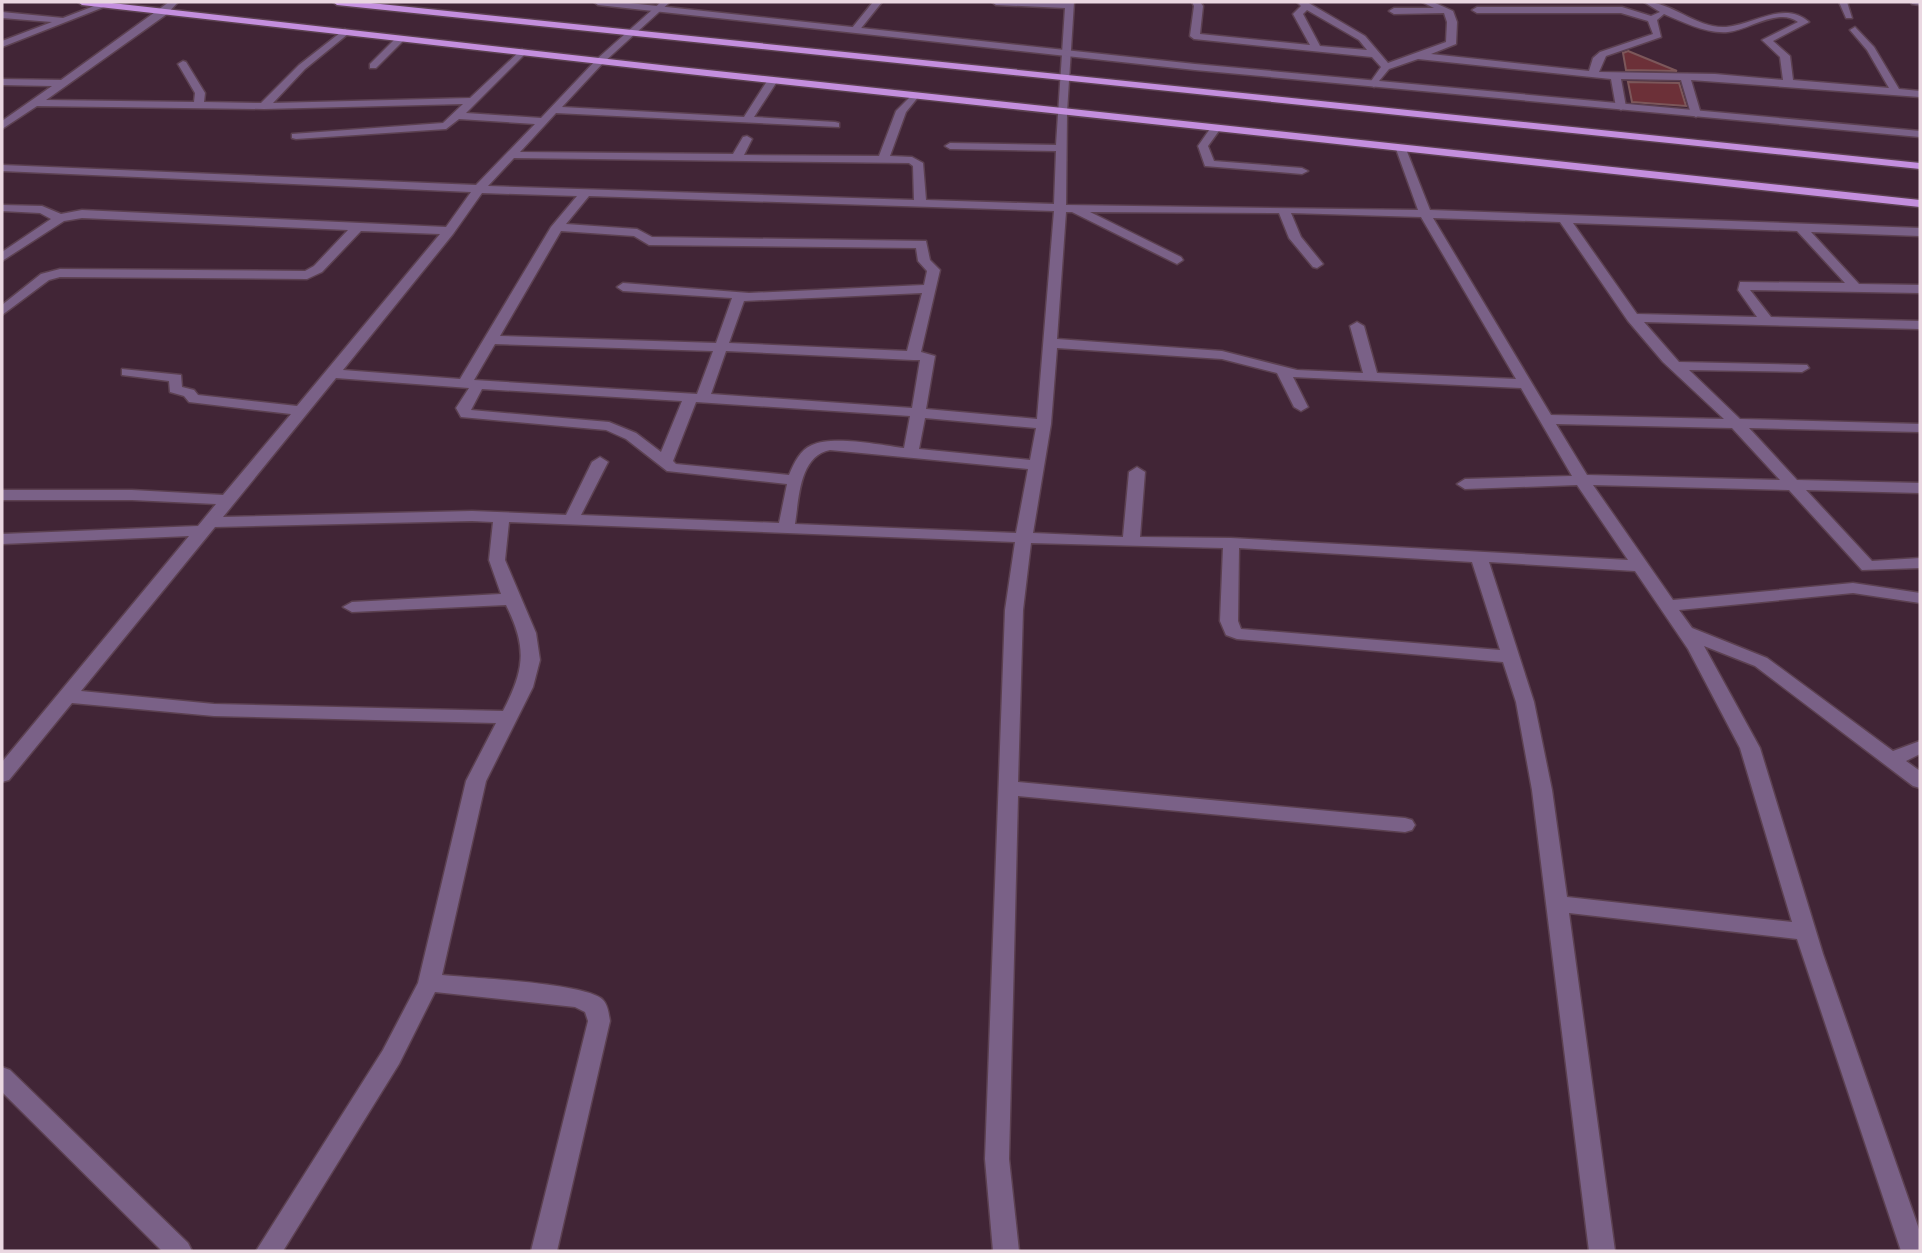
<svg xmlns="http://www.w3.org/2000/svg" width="1922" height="1253" font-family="'Golos Text',sans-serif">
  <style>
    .building { fill: #6c3038; stroke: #7c575a; stroke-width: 2 }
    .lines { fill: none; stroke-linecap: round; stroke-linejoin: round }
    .minor-casing { stroke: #5c4151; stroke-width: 3 }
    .tertiary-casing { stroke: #5c4151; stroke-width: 3 }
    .primary-casing { stroke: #5c4151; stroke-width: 3 }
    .minor { fill: #7a6187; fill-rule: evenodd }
    .tertiary { fill: #7a6187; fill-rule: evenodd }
    .primary { fill: #c48fde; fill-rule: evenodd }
  </style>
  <rect width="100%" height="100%" fill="#412536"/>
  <path class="building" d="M1628,51l49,20 -51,-1 -3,-17z
    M1628,82l51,1 7,23 -54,-4z"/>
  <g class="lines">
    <defs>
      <path id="minor" d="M169,2h9l-11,12 -121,86 148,2 1,-9 -17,-29 5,-3 3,1 19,31 -1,9 57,1 38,-38 46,-36 5,3 -2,2 -43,35 -32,34 197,-5 52,-49 5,3 -61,61 75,5 56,-59 64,-57h9l-67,61 -41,44 182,10 25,-39 4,-1 5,3 -24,37 81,5 4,1v4l-283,-14 -36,39 213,2 10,-17 4,-1 5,3 -8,16 135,1 17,-45 18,-18 5,3 -13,16 -16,44 22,1 11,6 3,37 128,4 2,-53 -106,-2 -5,-3 5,-3 106,2 9,-137 -69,-3 -4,-3h82l-7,110 -1,93 352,5 -22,-61 5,-3 5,3 24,61 490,18v8l-109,-4 48,52 61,1v8l-170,-3 21,27 149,4v8l-276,-7 35,40 128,3 2,3 -7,4 -113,-2 51,49 180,5v8l-171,-4 48,52 123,3v10l-114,-3 66,71 48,-3v10l-58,2 -73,-80 -196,-5 80,115 180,-17 67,10v10l-67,-10 -174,17 13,18 75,30 126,93 27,-10v13l-14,7 14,10v17l-7,-2 -158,-120 -51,-20 56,102 63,206 97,278v19h-19l-104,-312 -228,-26 46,338h-26l-57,-461 -16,-88 -13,-40 -266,-23 -11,-4 -6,-14 3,-73 -192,-5 -8,67 -5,172 387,36 7,2 3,5 -3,5 -7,2 -387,-36 -9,363 10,92h-26l-8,-92 20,-549 10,-68 -506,-20 -4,38 31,73 4,27 -7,27 -47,94 -44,194c29,3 145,8 161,25 5,5 6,15 7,21l-53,230h-26l57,-230 -3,-9 -10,-5 -140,-15 -36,72 -116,187h-27l127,-201 35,-67 48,-202 30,-58 -282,-7 -142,-13 -63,77 -7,2v-20l187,-226 -187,8v-10l196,-8 18,-22 -84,-4h-130v-10h130l91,5 68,-81 -102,-12 -5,-6 -14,-4 -1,-11 -47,-6v-6l59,6 1,12 12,3 4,5 99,11 143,-172 -79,-3 -39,41 -15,7 -247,-2 -11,3 -47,35v-10l39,-31 19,-5 245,2 9,-5 34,-36 -266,-12 -18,3 -62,40v-9l49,-33 -11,-6 -38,-2v-6l40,1 19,8 21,-4 364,17 25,-35 -469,-21v-6l474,20 59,-61 -76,-5 -13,10 -150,10 -4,-1v-4l151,-11 20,-19 -199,5 -227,-3 -35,23v-8l50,-35 -50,-1v-6l59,1zM514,158l395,5 4,3 1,34 -426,-14zM482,193l95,3 -26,31 -91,152 -117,-9 110,-136zM589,196l465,15 -17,208 -111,-10 9,-53 -14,-4 19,-82 -10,-10 -4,-19 -274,-4 -15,-8 -71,-5zM1066,212h6l105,52 6,-4 -2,-3 -91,-45 189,1 10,25 24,29 4,1 6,-4 -22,-27 -10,-24 130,4 95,162 -139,-6 -13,-47 -7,-4 -7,4 13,47 -66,-3 -75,-19 -165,-12zM1433,218l127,4 68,99 35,41 61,57 -173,-4zM1573,223l224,8 48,52 -105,-1 -2,8 19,27 -120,-3zM561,231l73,5 15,9 267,3 2,13 9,10 -3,14 -175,8 -126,-10 -6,4 6,4 109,7 -16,45 -216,-7zM922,293l-15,58 -178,-8 15,-42zM495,344l218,7 -16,43 -223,-14zM1057,348l165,11 55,14 17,34 7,4 7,-4 -15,-30 228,11 51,88 -107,3 -8,5 8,5 112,-4 51,75 -397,-22 -91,-1 5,-65 -8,-5 -8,5 -6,65 -90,-4 18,-109zM726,351l187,9h7l-8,48 -201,-14zM336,378l133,10 -13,20 5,9 145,13 20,9 41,32 120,13 -8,39 -198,-8 27,-53 -8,-5 -8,5 -26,53 -94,-4 -249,6zM482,389l200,12 -21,51 -25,-19 -27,-11 -138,-12zM696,402l214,14 -6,32c-23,-3 -71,-13 -92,-3 -12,5 -18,18 -23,30l-113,-11 -3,-3zM925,418l111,10 -6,32 -111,-11zM1556,424l176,4 48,52 -193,-5zM830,450l198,19 -12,64 -221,-9c4,-25 4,-68 35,-74zM472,521l21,1 -4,38 12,34 -149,8 -9,5 9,5 154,-7c21,42 19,64 -3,106l-289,-7 -133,-13 134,-164zM1239,548l233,14 28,88 -259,-21 -3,-8zM1489,562l146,9 53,78 52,99 52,174 -225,-25 -15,-107 -18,-88z
        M873,2h9l-24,30h-6v-4z
        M1192,2h8l3,4 -3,28 110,11 -17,-31 8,-8 -4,-4h10l58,34 23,27 58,-21 1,-20 -3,-9 -50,1 -5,-3 5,-3h40l-12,-6h11l20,9 4,11 -1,22 -25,10 158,17 4,-13 7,-6 53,-18 -5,-13 -27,-8h-144l-5,-3 5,-3h145l29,9 9,-4 -16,-10c27,-1 53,27 82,25 28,-2 58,-27 83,-5l-36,19 17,15 3,24 96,8 -22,-38 -17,-20 5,-3 19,20 25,42 21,2v6l-229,-17 10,34 -5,3 -5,-3 -10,-34 -60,-1 5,28 -5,3 -5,-3 -5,-28 -193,-20 -29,10 -15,18 -5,-3 12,-17 -9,-10 -178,-18 -4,-3 4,-30zM1307,10l52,30 8,10 -47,-4 -17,-32zM1664,14c19,8 43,20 64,18 21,-2 51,-25 70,-10l-36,18 18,17 3,23 -68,-6 -116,-2 7,-16 55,-19 -4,-17z
        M1839,2h8l5,16h-6z
        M1911,2h9v3l-8,-1z
        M102,3l7,2 -107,42v-6l50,-19 -50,-4v-6l61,6z
        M397,37l8,2 -29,29h-6v-4z
        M1216,125l5,3 -13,18 6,15 88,7 6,3 -6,3 -97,-8 -7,-20 14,-20z
        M2,1067l8,3 178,173 4,8h-30l-160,-159z"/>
      <path id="tertiary" d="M594,2h26l575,62 725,67v6l-725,-67 -597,-65z"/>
      <path id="primary" d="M78,2h25l567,64 1250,134v7l-1250,-135 -588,-67z
        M333,2h28l1559,161v6l-1583,-164z"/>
    </defs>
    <use href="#minor" class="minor-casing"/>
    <use href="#tertiary" class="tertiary-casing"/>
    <use href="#primary" class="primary-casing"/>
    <use href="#minor" class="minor"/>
    <use href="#tertiary" class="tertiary"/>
    <use href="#primary" class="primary"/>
  </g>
  <rect width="1922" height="1253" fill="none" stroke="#ead7e1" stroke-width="7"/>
</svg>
